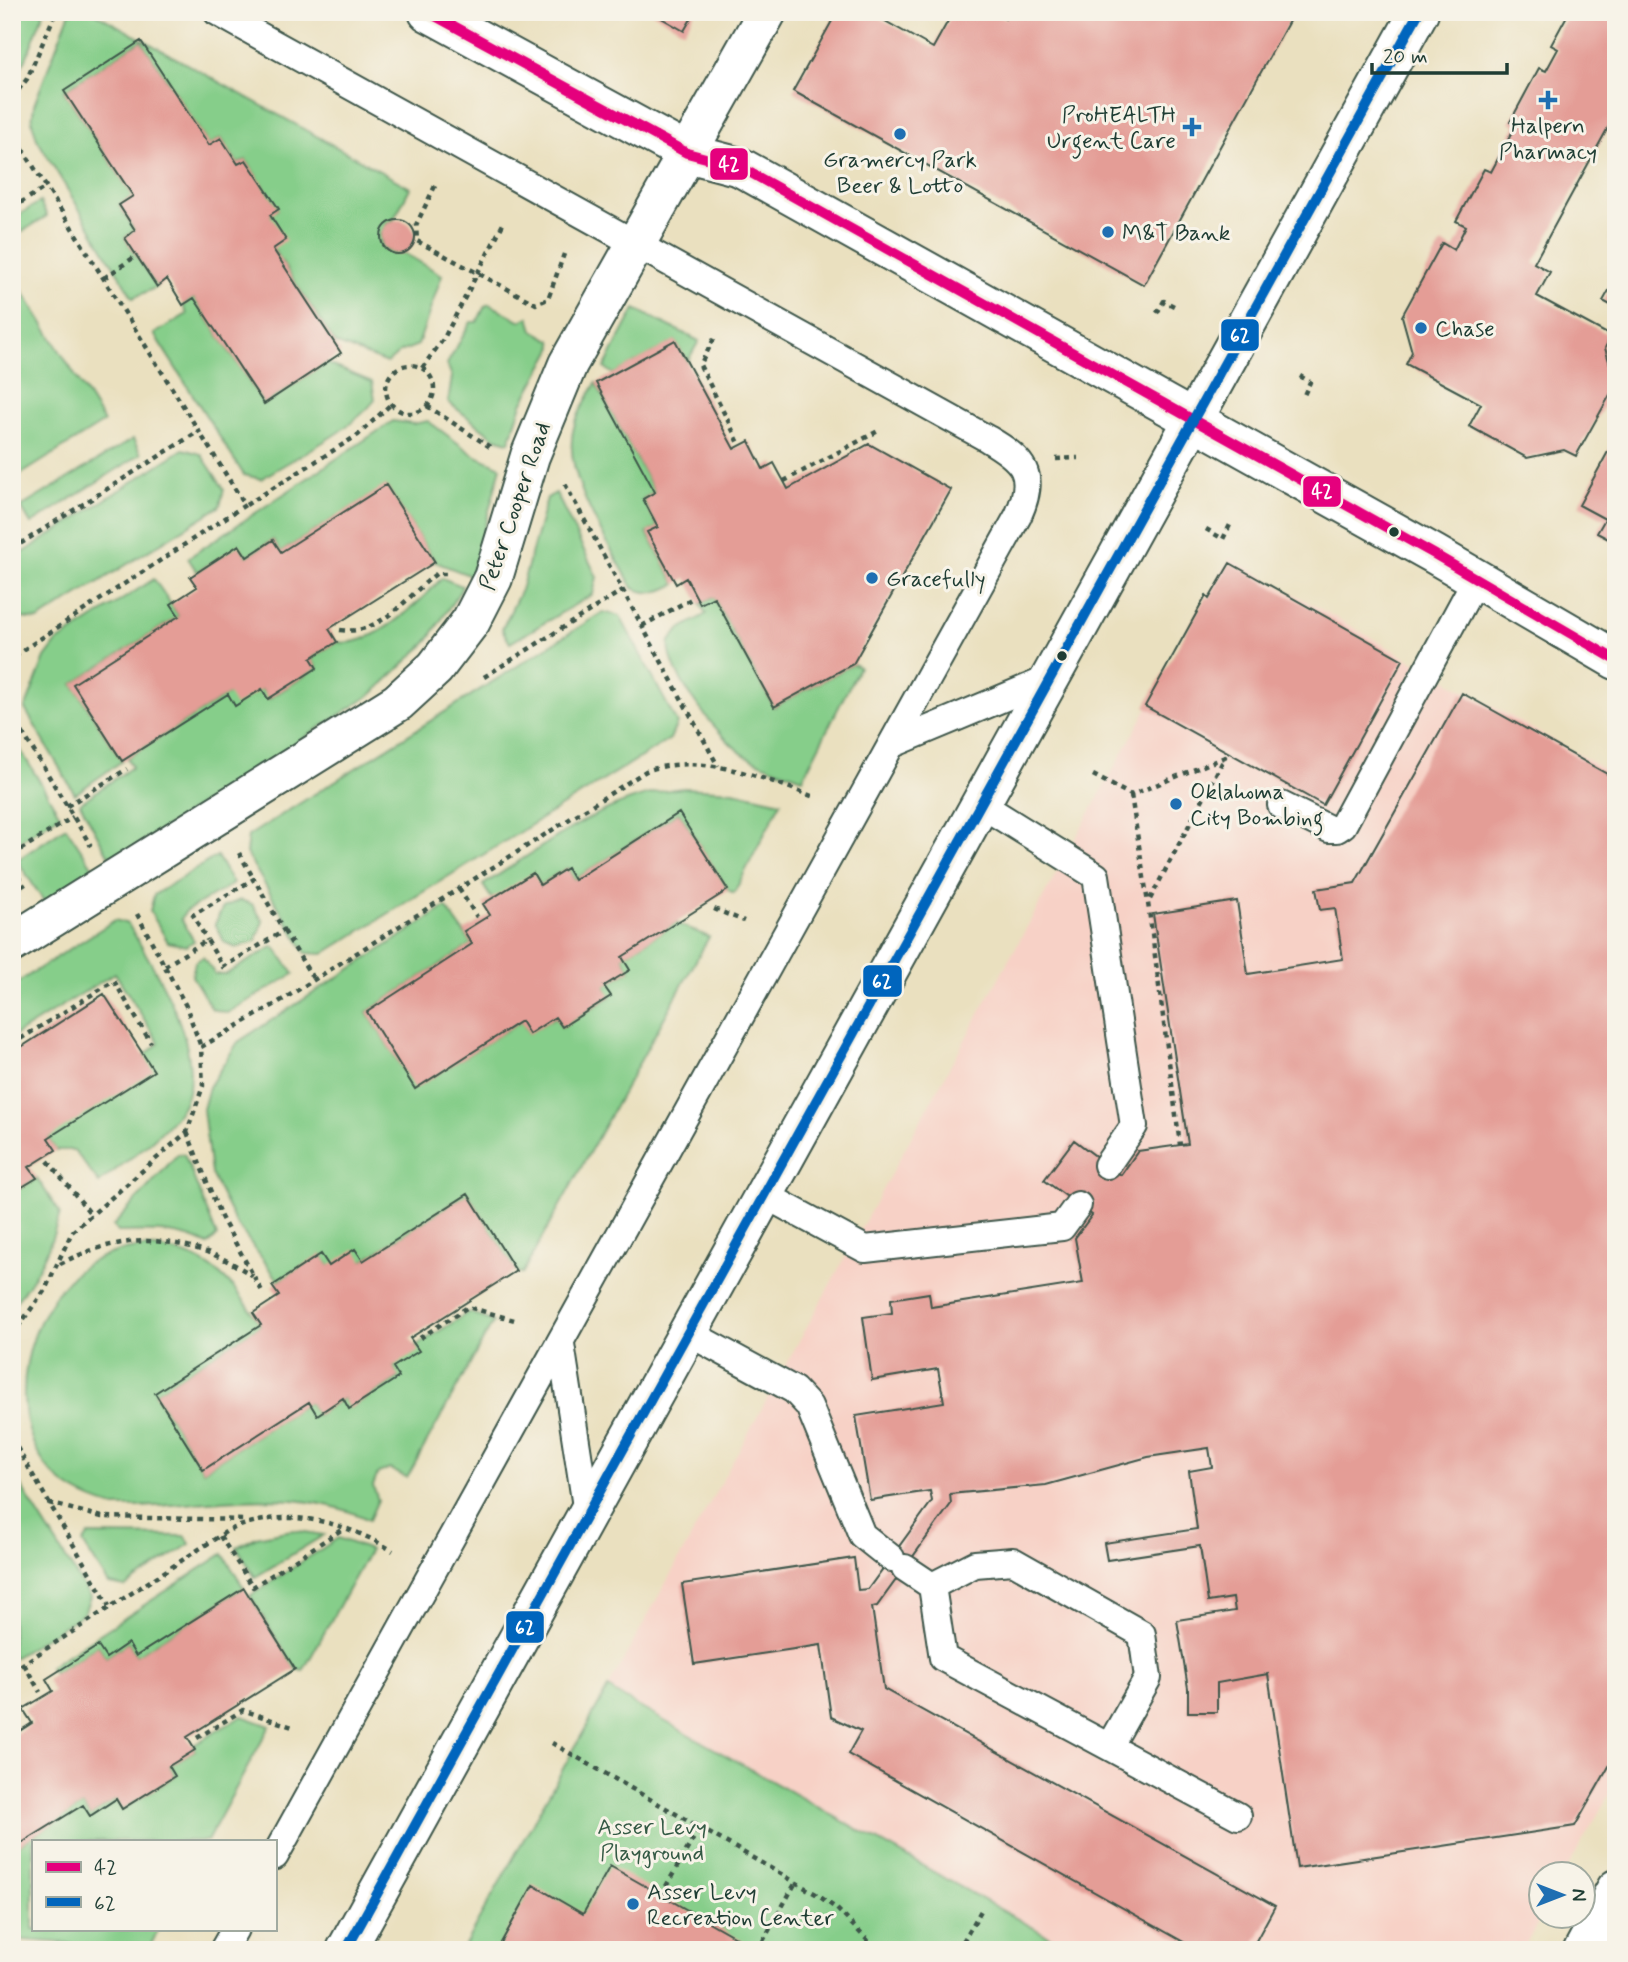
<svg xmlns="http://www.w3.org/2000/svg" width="1628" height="1962" font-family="Mynerve,sans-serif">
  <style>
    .built { fill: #f7d1c6 }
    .green { fill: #86ce8a; stroke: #52865f; stroke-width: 2 }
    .building { fill: #e49d96 }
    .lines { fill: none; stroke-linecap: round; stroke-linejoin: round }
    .service-casing { stroke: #3d5549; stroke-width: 30 }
    .minor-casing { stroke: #3d5549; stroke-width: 42 }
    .secondary-casing { stroke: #3d5549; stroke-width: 42 }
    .primary-casing { stroke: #3d5549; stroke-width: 42 }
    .path { stroke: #3d5549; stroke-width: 4.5; stroke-dasharray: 5 5; stroke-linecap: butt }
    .service { stroke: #fff; stroke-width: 26 }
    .minor { stroke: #fff; stroke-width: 38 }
    .secondary { stroke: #fff; stroke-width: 38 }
    .primary { stroke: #fff; stroke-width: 38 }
    .bus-1-casing { stroke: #f7f3e8; stroke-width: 16 }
    .bus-2-casing { stroke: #f7f3e8; stroke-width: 16 }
    .bus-1 { stroke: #e5007d; stroke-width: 10 }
    .bus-2 { stroke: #0065bd; stroke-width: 10 }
    .poi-dot { fill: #1f6fb2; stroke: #f7f3e8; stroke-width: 2.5 }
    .bus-dot { fill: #1f3d34; stroke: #f7f3e8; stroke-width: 2.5 }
    .labels { text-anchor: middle; stroke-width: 6; stroke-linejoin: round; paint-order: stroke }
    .poi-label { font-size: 23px; fill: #1f3d34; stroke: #f7f3e8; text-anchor: start }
    .street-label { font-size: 23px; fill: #1f3d34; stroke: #f7f3e8 }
    .park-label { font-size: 23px; fill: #345a45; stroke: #f7f3e8 }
    .line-badge { stroke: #f7f3e8; stroke-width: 2.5 }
    .badge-label { font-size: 19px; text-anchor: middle; font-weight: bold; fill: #fff }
  </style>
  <rect width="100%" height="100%" fill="#f7f3e8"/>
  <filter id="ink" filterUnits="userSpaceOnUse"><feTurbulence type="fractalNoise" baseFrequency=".0143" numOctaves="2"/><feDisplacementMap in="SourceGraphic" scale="14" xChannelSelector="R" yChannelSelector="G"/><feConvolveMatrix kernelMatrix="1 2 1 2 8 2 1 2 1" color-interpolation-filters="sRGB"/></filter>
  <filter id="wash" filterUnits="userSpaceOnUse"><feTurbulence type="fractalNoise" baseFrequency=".00686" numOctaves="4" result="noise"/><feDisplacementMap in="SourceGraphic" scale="28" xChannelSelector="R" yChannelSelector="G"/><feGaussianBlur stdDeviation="1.57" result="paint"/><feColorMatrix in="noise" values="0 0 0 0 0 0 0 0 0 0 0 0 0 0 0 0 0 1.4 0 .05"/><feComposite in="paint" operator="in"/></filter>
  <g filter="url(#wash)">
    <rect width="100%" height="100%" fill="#eae0bf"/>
    <path class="built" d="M1230,558l386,218v1006l-52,92h-24l1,43 -18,33h-450l-465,-262z"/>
    <path class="green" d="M12,12h32l-18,47 -14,22z
      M70,12h23l317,176 -17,33 -6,2 -7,12 2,12 11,7 9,-2 40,23 -24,70 -18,7 -13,11 -52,-20 -62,-94 -3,-34 8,-6 -32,-49 -8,4 -17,-26 -12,7 -68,-104 -77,50 69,105 -14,9 16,25 -10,8 32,49 -24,11 -96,-159 -5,-17 2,-17z
      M40,202l7,14 -35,22v-19z
      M12,274l92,148 -92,58z
      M194,298l70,106 62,-41 46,19 3,18c-24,31 -80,57 -114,79l-17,-4 -90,-141 33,-20 -4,-9z
      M489,304l32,17 8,-4 4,13 19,11 1,6 -31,57 -13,38 -14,-4 -47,-36 4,-25 -5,-13 24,-42h6l8,-16z
      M635,309l64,32 -12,21 -12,-21 -61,33 -10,-6z
      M596,383l59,109 -12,7 15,28 -11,6 29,51c-16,8 -26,12 -43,4 -22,-41 -73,-114 -59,-161 4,-16 14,-29 22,-44z
      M393,421l20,3 15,-3 46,34 27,12 -30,109 -36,-14 -49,-76 -105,66 -8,-12 -26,17 -8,-11 -42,26 -9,-14z
      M133,439l8,15 -110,70 -10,-17z
      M183,449l18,5 23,35 -4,17 -182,114 -16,-2 -10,-17v-41z
      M556,493l41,84 -4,17 -83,49 -8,-14 19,-39 26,-92z
      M442,578l20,8 -2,5 -34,52 -54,51 -253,163 -11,-2 -28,-52 52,-36 -5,-9 101,-64 34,-5 7,10 48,-31 -6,-10 26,-16c35,7 83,-40 105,-64z
      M154,579l25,37 -106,68 49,77 -47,33 -50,-85 20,-51 12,-16z
      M714,597l60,110 79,-43 6,3 -56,111c-19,-7 -39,-12 -57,-22 -24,-14 -83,-87 -76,-115l9,-11 27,-16 -6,-10z
      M603,612l17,4 57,107 -7,16 -347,215 -17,-1 -60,-100 2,-17z
      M12,736l48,79 -48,31z
      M684,788l49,3 48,11 -47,91 -6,-3 -49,-77 -105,67 -7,-12 -27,17 -48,14 -9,-14c63,-40 124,-90 201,-97z
      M66,827l30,45 -49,34 -30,-46z
      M217,856l16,28 -47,27 -5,8 13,22 -8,5 -18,-4 -18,-31 4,-16z
      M240,900l12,4 11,17 -7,20 -20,7 -12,-6 -9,-18 8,-17z
      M446,907l26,37 -105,68 48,76 106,-67 8,12 26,-16 7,10 48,-30 -6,-11 26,-16 -8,-13 54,-34 33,14 -187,337 -6,-3 -48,-77 -105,67 -34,5 -8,-11 -42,26 -44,-59 -24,-48 -8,-65 6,-22 29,-45z
      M115,920l13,4c26,44 87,137 51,188 -21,28 -53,49 -80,71l-25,-33h-18l-8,-12 111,-95 -44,-70 -103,64v-51z
      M274,946l20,28 -67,39 -15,-4 -20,-33 3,-14 8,-5 12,17h11z
      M184,1154l33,82 -9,9c-29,-15 -58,-14 -90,-13l-5,-6 64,-71z
      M37,1178l23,35c-10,36 -23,64 -48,93v-113z
      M145,1247c60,4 84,29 116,78l-106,68 48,77 106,-68 8,13 26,-17 7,10 48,-30 -5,-11 23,-21 53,-34 24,10 -86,156 -17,-9 -12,4 -5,13 5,14 -9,20c-79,-39 -171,-11 -255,-13 -25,-7 -52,-19 -68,-41 -42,-58 -20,-152 33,-196 18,-14 43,-21 66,-23z
      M12,1472l78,125 -6,16 -72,46z
      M292,1530l32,5 -69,42 -18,-30 19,-10z
      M89,1535l97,1 4,8 -65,43 -16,-3 -26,-41z
      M338,1538l32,12 -67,121 -8,-2 -45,-73z
      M223,1554l21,34 -108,68 -8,-13 -22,15 -8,-12 -44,28 -5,-7z
      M608,1688l19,12 446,250h-611z
      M242,1716l28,10 -63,115h-174v88h126l-11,21h-58l-23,-7 -55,-4v-90l71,-44 7,11 26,-17 7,10 52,-33 -6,-10 26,-16 -3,-4z"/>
    <g id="blocks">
      <path class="building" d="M651,12h44l-11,19z
        M837,12h32l64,36 20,-36h40l12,7 4,-7h285l-150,273 -351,-194z
        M1569,12h47v101l-82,150 16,9 -13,24 74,40 -6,12 11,36 -40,72 -12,-6 -37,8 -58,-32 12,-22 -75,-40 6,-12 -10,-36 40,-73 12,7 12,-24 -10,-5 28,-52 7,3 25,-47 -6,-3 29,-54 7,3 12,-22 -7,-4z
        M141,41l68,104 12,-7 17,26 8,-4 33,49 -9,6 16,25 -13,9 68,104 -77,51 -70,-106 -11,7 -16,-26 -10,8 -32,-49 10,-8 -16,-25 14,-9 -69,-105z
        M381 237a17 17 0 1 1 34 0a17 17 0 1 1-34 0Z
        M1616,278v30l-13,-7z
        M675,340l59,109 15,-8 14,28 11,-6 14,26 81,-45 82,46 -98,174 -79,43 -60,-110 -14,7 -14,-26 -10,6 -29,-52 11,-5 -15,-28 12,-7 -59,-109z
        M1616,437v106l-19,-10 8,-14 -26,-14z
        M386,485l49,77 -106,67 8,13 -26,16 6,10 -49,31 -6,-10 -27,17 -7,-12 -106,67 -49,-77 106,-68 -8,-12 26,-17 -7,-10 49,-32 8,12 26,-17 8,12z
        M1230,563l173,97 -80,145 -178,-99 61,-110 3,3z
        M1462,693l154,86v975l-41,72 -278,42 -29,-194 -51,9v29h-29v-24l-11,-68 58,-9 -2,-13 -25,4 -8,-56 -93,14 -3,-17 93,-14 -8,-58 23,-4 -3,-19 -61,9 -102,28 -96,9 1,10 -74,102 -5,1 12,82 391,217 -24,44h-53l-350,-196 13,-23 -30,-14 -10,-72 -127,19 -12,-80 172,-26 4,32 10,-1 64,-88 -2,-10 -60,9 -14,-84 88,-14 -6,-33 -66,11 -9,-63 29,-4 -1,-14 38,-6 2,14 152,-24 -8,-45 17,-23 -48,-35 30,-40 47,35 17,-24 50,-7 -35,-230 84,-13 11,73 95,-15 -8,-51 -15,2 -4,-21 39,-6z
        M679,813l49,77 -106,67 8,13 -26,16 7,10 -49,31 -7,-10 -26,17 -8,-13 -106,68 -48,-77 105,-68 -8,-13 26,-16 -7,-11 50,-31 7,12 27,-17 7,12z
        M104,994l50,77 -106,67 8,12 -27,17 8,11 -25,15v-140z
        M468,1194l48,77 -106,67 9,13 -26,16 6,10 -50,32 -6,-11 -26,17 -8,-13 -106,68 -48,-77 106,-68 -8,-12 26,-17 -7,-10 49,-32 8,12 26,-17 8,12z
        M244,1588l51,81 -108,68 8,13 -26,16 6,10 -53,33 -6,-10 -26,17 -7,-11 -71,44v-113l20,-13 -9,-14 30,-18 -7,-12 52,-33 8,12 22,-15 8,13z
        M610,1866l51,29 97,55h-261l36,-65 50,29z"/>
    </g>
  </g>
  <g filter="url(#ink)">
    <use href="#blocks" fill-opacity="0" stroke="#3d5549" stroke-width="2"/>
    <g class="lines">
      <defs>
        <path id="service" d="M217,12l771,427c36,21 49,35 30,77 -245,448 -498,892 -743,1340
          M893,744l153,-64
          M979,803l117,73 38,250 -27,39
          M1281,805l48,24h8l6,-4 133,-246
          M763,1194l102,55 197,-22 16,-22
          M687,1332l107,58 15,16 53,129 29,23
          M561,1344l26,169
          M905,1568l27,18 11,72 295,158
          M932,1586l43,-22 38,-3 129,73 6,44 -39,69
          M223,1950l12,-21"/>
        <path id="minor" d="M12,943l386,-241 37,-34 36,-47 22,-43 37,-122 38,-92 199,-352
          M1583,1950l33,-61"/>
        <path id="secondary" d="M346,1950l1073,-1938"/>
        <path id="primary" d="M428,12l259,141 53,14 694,387 182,106"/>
      </defs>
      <use href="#service" class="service-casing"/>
      <use href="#minor" class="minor-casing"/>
      <use href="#secondary" class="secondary-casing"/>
      <use href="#primary" class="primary-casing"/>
      <path class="path" d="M12,98l15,-19 29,-67
        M12,132l233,373 -228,149
        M435,186l-19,39 1,16 119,63 12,-5 16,-45
        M12,208l34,-21
        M104,278l32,-22
        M1157,313l7,-12 14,7
        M714,339l-14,26 40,80
        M386 389a24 24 0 1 1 48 0a24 24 0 1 1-48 0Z
        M422,368l22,-30 59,-114
        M1300,376l10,6 -6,13
        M427,406l63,41
        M1056,459l22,-1
        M784,481l96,-51
        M565,484l153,282
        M246,505l112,-70 33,-31
        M1206,529l17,10 7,-14
        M12,549l187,-118
        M642,626l51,-28
        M340,630c41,6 67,-34 96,-56h13
        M12,646l5,8 -5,15
        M484,677l139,-87
        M12,715l79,131
        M1093,775l38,20 94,-38 -77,146 32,242
        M1131,795l17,108
        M67,806l60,-37
        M239,853l15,26
        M12,855l61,-38
        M12,867l13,20
        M459,889l18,28
        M714,909l30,12
        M137,914l49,92 15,41
        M284,931l30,49
        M165,966l42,-26 16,27 61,-36 -30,-52 -61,36 14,25
        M12,1044l102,-63 37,62
        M187,1132l34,85 41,74
        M48,1161l42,52
        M60,1264c66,-35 132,-29 193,12
        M12,1335l33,-45 27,-58 115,-100 16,-46 -2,-39 73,-42 372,-234c56,-19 115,6 168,26
        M420,1338l48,-31 50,14
        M12,1439l97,167
        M49,1503l53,14 145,3
        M220,1536l33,51 88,-57
        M24,1664l16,28
        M12,1671l215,-140c57,-25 113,-12 166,20
        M197,1738l46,-28 52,18
        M552,1743l264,151 21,15 40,41
        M661,1895l39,-68
        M758,1950l38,-68
        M958,1950l24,-41"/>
      <use href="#service" class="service"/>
      <use href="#minor" class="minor"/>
      <use href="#secondary" class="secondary"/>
      <use href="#primary" class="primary"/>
      <defs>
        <path id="bus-1" d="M428,12l259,141 53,14 694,387 182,106"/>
        <path id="bus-2" d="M346,1950l1073,-1938"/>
      </defs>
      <use href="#bus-1" class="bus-1-casing"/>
      <use href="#bus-2" class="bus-2-casing"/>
      <use href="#bus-1" class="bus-1"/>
      <use href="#bus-2" class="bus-2"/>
    </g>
  </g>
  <g class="poi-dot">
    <path d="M1544.5 89.5h7v7h7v7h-7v7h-7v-7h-7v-7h7z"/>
    <path d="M1188.5 116.5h7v7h7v7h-7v7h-7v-7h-7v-7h7z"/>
    <circle cx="900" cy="134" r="7"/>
    <circle cx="1108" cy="232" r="7"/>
    <circle cx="1421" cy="328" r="7"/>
    <circle cx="872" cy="578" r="7"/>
    <circle cx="1176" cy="804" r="7"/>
    <circle cx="633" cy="1904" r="7"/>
  </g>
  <g class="bus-dot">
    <circle cx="1394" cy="532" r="6"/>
    <circle cx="1062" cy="656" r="6"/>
  </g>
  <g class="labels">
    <g class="poi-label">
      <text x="1176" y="122" text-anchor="end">ProHEALTH<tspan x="1176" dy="26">Urgent Care</tspan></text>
      <text x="1548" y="133" text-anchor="middle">Halpern<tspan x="1548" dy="26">Pharmacy</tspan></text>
      <text x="900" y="167" text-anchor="middle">Gramercy Park<tspan x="900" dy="26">Beer &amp; Lotto</tspan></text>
      <text x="1122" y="240">M&amp;T Bank</text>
      <text x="1435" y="336">Chase</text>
      <text x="886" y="586">Gracefully</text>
      <text x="1190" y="799">Oklahoma<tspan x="1190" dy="26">City Bombing</tspan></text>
      <text x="647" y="1899">Asser Levy<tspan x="647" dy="26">Recreation Center</tspan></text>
    </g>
    <g class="street-label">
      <text transform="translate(514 506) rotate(-71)" y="8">Peter Cooper Road</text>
    </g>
    <g class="park-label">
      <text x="652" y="1834">Asser Levy<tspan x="652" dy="26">Playground</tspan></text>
    </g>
  </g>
  <g class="line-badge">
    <rect x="709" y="147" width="40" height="34" rx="7" fill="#e5007d"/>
    <rect x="1220" y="318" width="40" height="34" rx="7" fill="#0065bd"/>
    <rect x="1302" y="475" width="40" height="33" rx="7" fill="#e5007d"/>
    <rect x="862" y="964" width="41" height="34" rx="7" fill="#0065bd"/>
    <rect x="505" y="1610" width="40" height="34" rx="7" fill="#0065bd"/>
  </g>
  <g class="badge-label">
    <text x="729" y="171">42</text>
    <text x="1240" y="342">62</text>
    <text x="1322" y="498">42</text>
    <text x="882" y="988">62</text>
    <text x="525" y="1634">62</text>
  </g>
  <rect width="1628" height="1962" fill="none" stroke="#f7f3e8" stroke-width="42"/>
  <rect x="32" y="1840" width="245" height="91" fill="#f7f3e8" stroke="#a1aaa0" stroke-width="2"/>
  <rect x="46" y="1862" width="35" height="10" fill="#e5007d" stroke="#a1aaa0" stroke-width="2"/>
  <text x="94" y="1874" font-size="21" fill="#1f3d34">42</text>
  <rect x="46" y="1897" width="35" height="10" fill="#0065bd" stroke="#a1aaa0" stroke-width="2"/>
  <text x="94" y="1910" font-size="21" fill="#1f3d34">62</text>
  <g transform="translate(1562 1895) rotate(90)"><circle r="33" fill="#f7f3e8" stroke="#a1aaa0" stroke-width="2"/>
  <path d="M0-5L12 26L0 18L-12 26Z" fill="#1f6fb2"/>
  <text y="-10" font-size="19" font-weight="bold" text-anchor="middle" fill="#1f3d34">N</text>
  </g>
  <path d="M1372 63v10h135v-10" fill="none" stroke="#1f3d34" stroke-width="3.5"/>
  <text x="1383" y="63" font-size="21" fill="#1f3d34" stroke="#f7f3e8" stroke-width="5" paint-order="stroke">20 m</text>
</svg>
